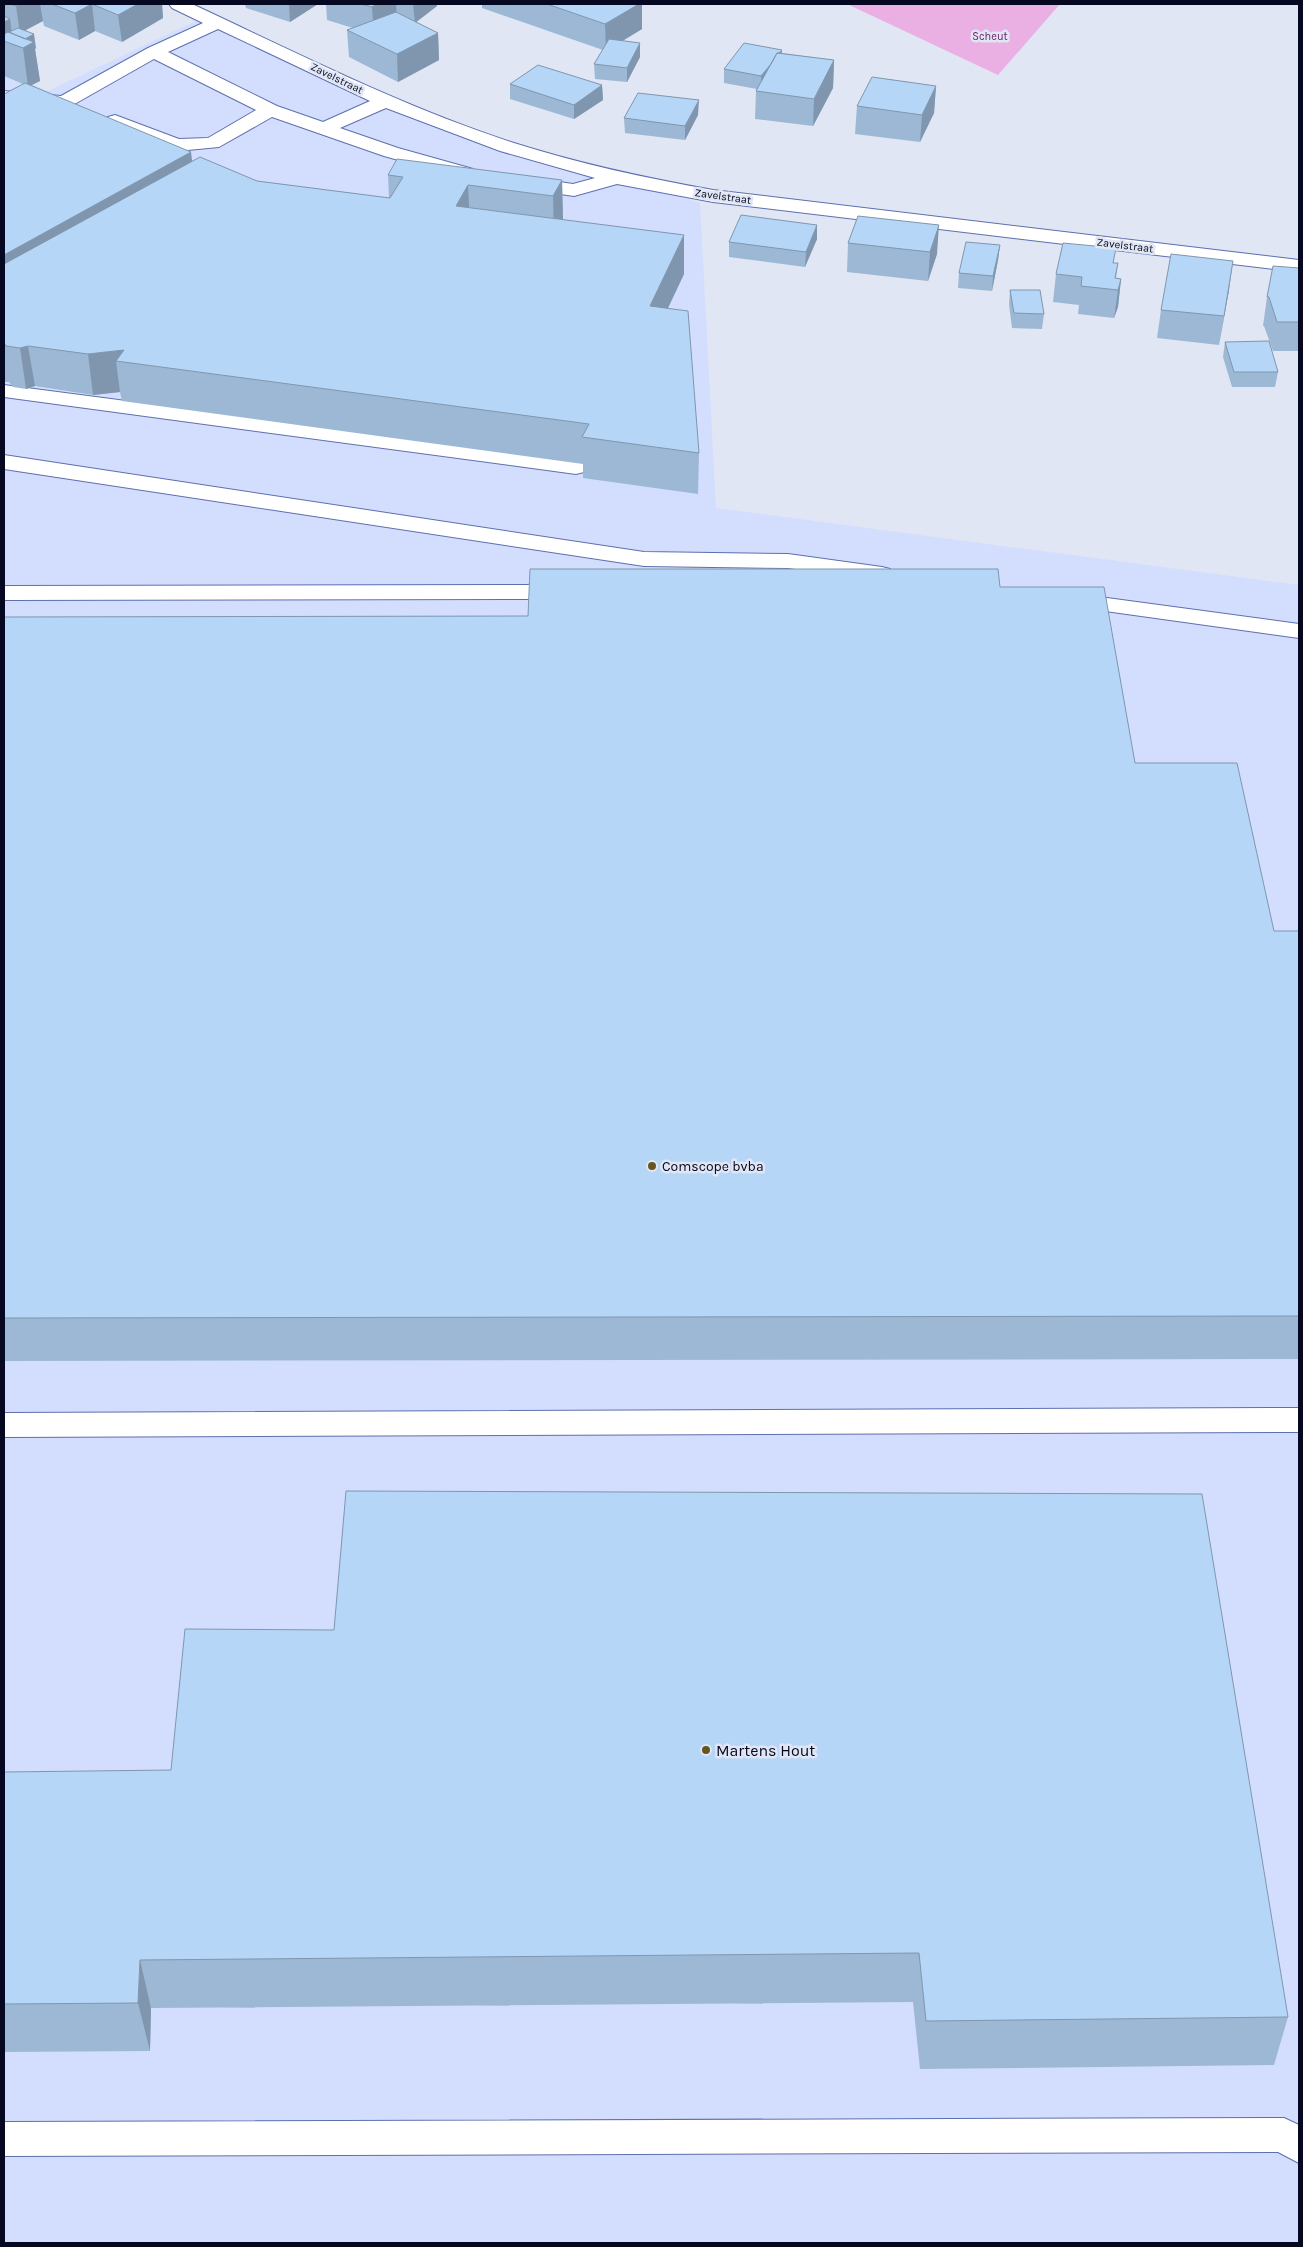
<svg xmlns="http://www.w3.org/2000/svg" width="1303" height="2247" font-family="Karla,sans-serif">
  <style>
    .built { fill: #d3defe }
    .green { fill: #eab0e3 }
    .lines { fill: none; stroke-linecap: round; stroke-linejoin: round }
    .minor-casing { stroke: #5d6faf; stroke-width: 2 }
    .minor { fill: #fff; fill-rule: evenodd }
    .wall { fill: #9db8d5 }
    .shaded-wall { fill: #7f96ae }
    .building { fill: #b6d6f8; stroke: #7f96ae }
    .poi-dot { fill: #665523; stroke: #e0e6f4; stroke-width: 2 }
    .labels { text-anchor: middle; stroke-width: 5; stroke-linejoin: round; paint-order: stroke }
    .far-park-label { font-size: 11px; fill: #681963; stroke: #e0e6f4 }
    .far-street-label { font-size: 11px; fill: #050820; stroke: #e0e6f4 }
    .poi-label { font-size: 14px; fill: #050820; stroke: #e0e6f4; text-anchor: start }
    .near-poi-label { font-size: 16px; fill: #050820; stroke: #e0e6f4; text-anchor: start }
  </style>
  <rect width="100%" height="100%" fill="#e0e6f4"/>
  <path class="built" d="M206,16l179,85 315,102 16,305 583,77v1658h-1295v-2171l44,19z"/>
  <path class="green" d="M847,4h213l-62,71z"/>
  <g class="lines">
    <defs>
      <path id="minor" d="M169,4h23c105,49 211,103 322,139 66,21 132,35 199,47l586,70v12l-586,-70 -96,-18 -43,12 -48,-7 -7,-2 -3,-4 3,-4 7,-2 47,7 22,-6 -95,-27 -114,-43 -46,20 58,20 75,21 3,4 -3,4 -7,2 -82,-23 -112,-39 -53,30 -42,4 -69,-26 -2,-4 2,-4 7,-2 64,24 29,-1 48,-28 -102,-51 -83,47 -7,2 -60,-6v-11l57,5 87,-48 55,-25 -31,-15zM218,29l152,72 -47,21 -46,-16 -109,-54z
        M4,385l572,75 8,2 3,5 -3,5 -8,2 -572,-77z
        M4,455l640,97 144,2 94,13 8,2 3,5 -3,5 -8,2 -94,-13 -144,-2 -640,-97z
        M566,575l8,2 3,5 -3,5 -46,12 -524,1v-14l524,-1z
        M1070,593l229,31v14l-237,-33 -3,-5 3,-5z
        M1299,1408v24l-1295,5v-24z
        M1284,2118l15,7v38l-21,-11 -1274,4v-34z"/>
    </defs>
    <use href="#minor" class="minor-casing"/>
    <use href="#minor" class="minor"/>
  </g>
  <path class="wall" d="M4,4h158l1,14 -41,24 -27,-11 -16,9 -35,-14 -1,-5 -17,9 10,18 -1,1 5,32 -9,4 161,76 65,20 132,17 -1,-23 174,5 1,40 121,54 -16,34 31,145 -1,41 -115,-16v-14l-461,-63 -2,-9 -27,3 -58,-9 -9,3 -13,-2 -4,-5h-5v-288l19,-10 -19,-8z
    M245,4h73l-28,18 -44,-14z
    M326,4h111v2l-21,16 22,11 1,27 -41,22 -49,-25 -2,-27 6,-2 -26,-8z
    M482,4h160v25l-20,12 18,16 -13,25 -32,-3 -1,-15 9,-14 -121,-42z
    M782,53l52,7 -1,28 -20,38 -58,-7 1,-28 1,-2 -33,-6v-14z
    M510,84l92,1 1,15 -29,19 -64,-20z
    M936,86l-2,27 -14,29 -65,-8 2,-28z
    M698,115l-13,25 -60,-7 -1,-15z
    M858,216l79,38 -9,27 -81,-9 1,-29z
    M817,225v14l-12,28 -76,-10v-15z
    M1000,245l-2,15 -6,31 -34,-3 1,-15z
    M1114,263h4l-2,15 5,1 -3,28 -4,11 -36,-4 1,-9 -26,-3 3,-28z
    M1299,268v83h-26l-9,-25h-1l4,-29z
    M1010,290l34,24 -2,15 -30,-1 -3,-23z
    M1229,290l-10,55 -62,-7 4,-28z
    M1225,342l53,30 -3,15h-43l-9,-30z
    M1000,587l135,176 139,168h25v428l-1295,2v-744l524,-1z
    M4,1772l1284,245 -14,48 -354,4 -7,-67 -762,6 -1,43 -146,1z"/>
  <path class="shaded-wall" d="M21,4h19l3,17 -23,12 -4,-27z
    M92,4l3,27 -16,9 -4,-27z
    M138,4h24l1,14 -41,24 -4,-27z
    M289,4h29l-28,18z
    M377,4h19l1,14 -23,16 -2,-27z
    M413,4h24v2l-22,17z
    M639,4h3v25l-36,22 -1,-27z
    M10,19l2,15 -8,3v-15z
    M438,33l1,27 -41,22 -1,-28z
    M34,34l2,14 -1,1 5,32 -12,6 -5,-39 -10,-3z
    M640,43v14l-13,25v-14z
    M782,50l-1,14 -20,26v-14z
    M834,60l-1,28 -20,38 1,-27z
    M602,85l1,15 -29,19v-14z
    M936,86l-2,27 -14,29 2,-27z
    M699,100l-1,15 -13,25v-14z
    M191,152l5,39 -192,107v-43z
    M562,180l1,39 -9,16 -1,-39z
    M468,185l2,40 -14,-19z
    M817,225v14l-12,28 1,-15z
    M939,225l-2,29 -9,27 2,-29z
    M684,235v39l-34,72v-40z
    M1000,245l-2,15 -6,31 1,-15z
    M1233,261l-4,29 -10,55 5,-29z
    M1121,279l-3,28 -4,11 4,-28z
    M28,346l7,40 -9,3 -6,-41z
    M124,350l-8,11 4,31 -27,3 -5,-41z
    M140,1960l11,48 -1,43 -12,-48z"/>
  <path class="building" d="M10,4h11l-5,2z
    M52,4h86l-20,11 -26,-11 -17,9z
    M361,4h16l-5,3z
    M547,4h92l-34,20z
    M396,12l42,21 -41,21 -50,-24z
    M4,16l6,3 -6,3z
    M18,28l16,6 -9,5 -16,-7z
    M8,32l26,10 -11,6 -19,-7v-7z
    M609,39l31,4 -13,25 -33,-4z
    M744,43l38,7 -3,3h-2l-6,11 -10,12 -37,-7z
    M777,53l57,7 -20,39 -58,-8z
    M538,65l64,20 -28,20 -64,-21z
    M872,77l64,9 -14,29 -65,-9z
    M25,83l166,69 -187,103v-161z
    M638,93l61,7 -14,26 -61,-8z
    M200,157l57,24 133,17 13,-21 -15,-2 9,-16 165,21 -9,16 -85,-11 -12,21 228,29 -34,71 38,5 11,142 -117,-16 7,-13 -473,-63 8,-11 -36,4 -60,-8 -8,2 -14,-2 -2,-3v-79z
    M741,215l76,10 -11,27 -77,-10z
    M858,216l81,9 -9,27 -82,-9z
    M966,242l34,3 -7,31 -34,-3z
    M1063,243l53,5 -3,15h5l-3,15 6,1 -3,11 -37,-4 1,-9 -26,-3z
    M1171,254l62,7 -9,55 -63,-6z
    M1273,266l26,2v54h-22l-8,-25h-2z
    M1010,290h30l4,24 -30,-1z
    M1269,341l9,31h-44l-9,-30z
    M530,569h468l2,18h104l31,176h102l37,168h25v385l-1295,2v-701l524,-1z
    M346,1491l856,3 86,523 -362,4 -7,-68 -779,7 -2,43 -134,1v-232l167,-2 14,-141 149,1z"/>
  <g class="poi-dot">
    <circle cx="652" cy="1166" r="5"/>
    <circle cx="706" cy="1750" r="5"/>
  </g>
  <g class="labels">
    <g class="far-park-label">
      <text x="990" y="40">Scheut</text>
    </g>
    <g class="far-street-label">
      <text transform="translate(337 78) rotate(26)" y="4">Zavelstraat</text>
      <text transform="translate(723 196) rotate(8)" y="4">Zavelstraat</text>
      <text transform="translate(1125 245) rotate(7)" y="4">Zavelstraat</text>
    </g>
    <g class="poi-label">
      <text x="662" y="1171">Comscope bvba</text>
    </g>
    <g class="near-poi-label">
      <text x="716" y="1756">Martens Hout</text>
    </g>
  </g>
  <rect width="1303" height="2247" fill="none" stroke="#050820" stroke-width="10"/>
</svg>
